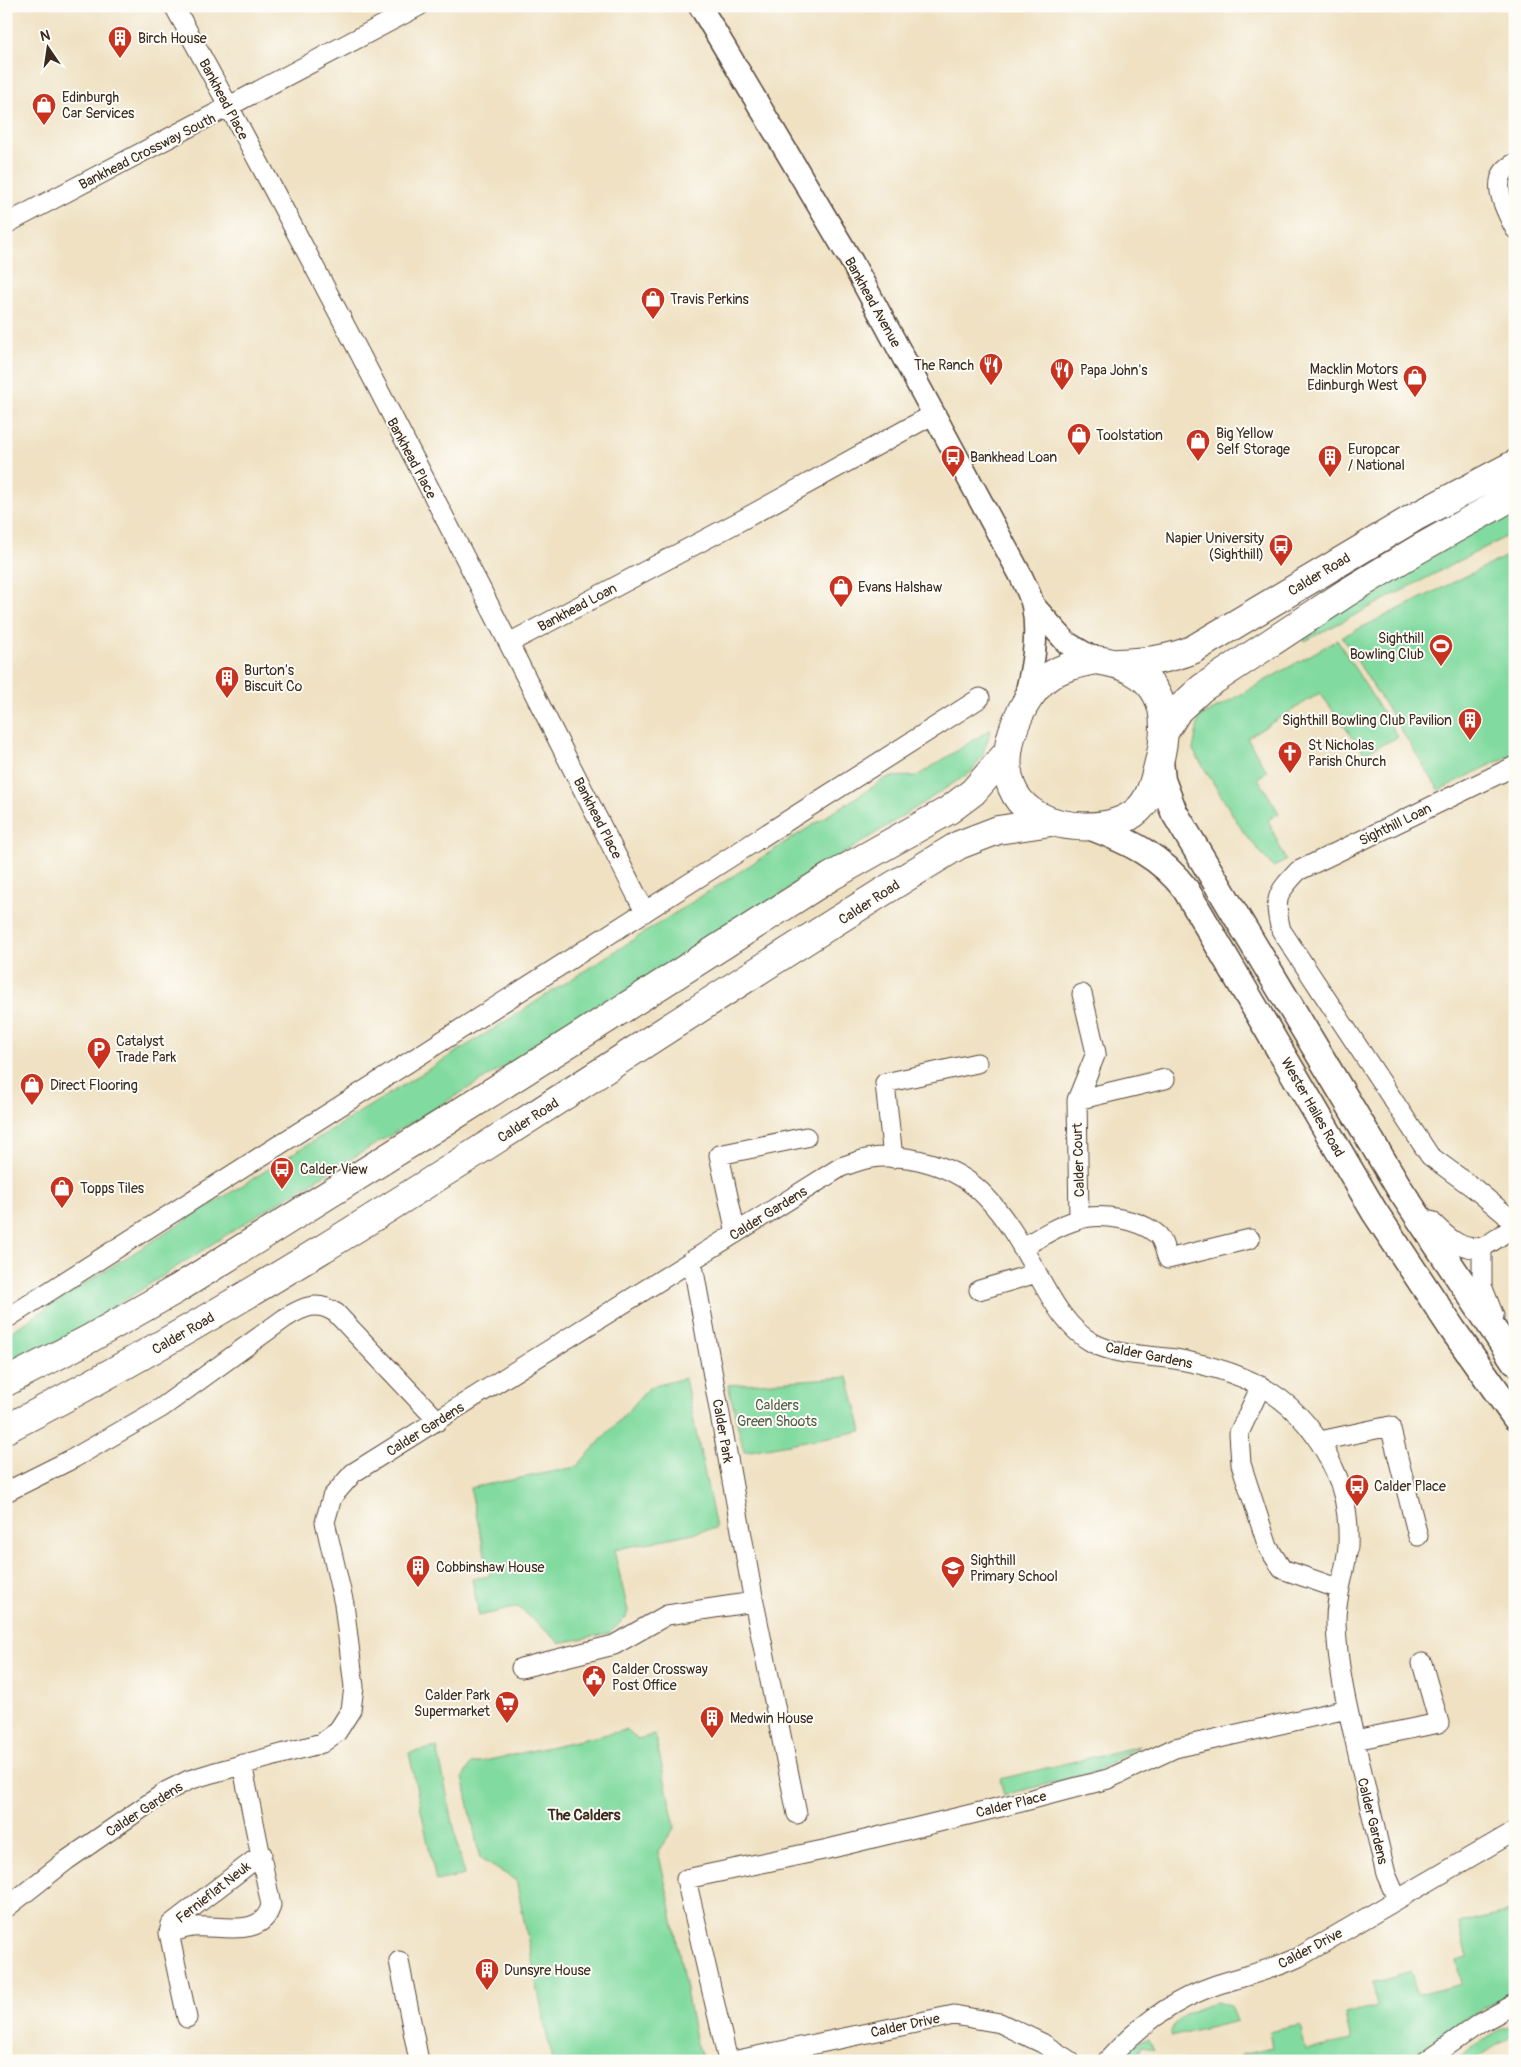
<svg xmlns="http://www.w3.org/2000/svg" width="1521" height="2067" font-family="Pangolin,sans-serif">
  <style>
    .green { fill: #81da9f; stroke: #5e825e }
    .lines { fill: none; stroke-linecap: round; stroke-linejoin: round }
    .minor-casing { stroke: #564537; stroke-width: 21 }
    .tertiary-casing { stroke: #564537; stroke-width: 25 }
    .secondary-casing { stroke: #564537; stroke-width: 29 }
    .primary-casing { stroke: #564537; stroke-width: 30 }
    .minor { stroke: #fff; stroke-width: 19 }
    .tertiary { stroke: #fff; stroke-width: 22 }
    .secondary { stroke: #fff; stroke-width: 26 }
    .primary { stroke: #fff; stroke-width: 28 }
    .labels { text-anchor: middle; stroke-width: 4; stroke-linejoin: round; paint-order: stroke }
    .poi-label { font-size: 14px; fill: #3b2a1e; stroke: #fdfcf7; text-anchor: start }
    .street-label { font-size: 14px; fill: #3b2a1e; stroke: #fdfcf7 }
    .park-label { font-size: 14px; fill: #505f45; stroke: #fdfcf7 }
    .neighbourhood-label { font-size: 15px; font-weight: bold; fill: #3b2a1e; stroke: #fdfcf7 }
  </style>
  <rect width="100%" height="100%" fill="#fdfcf7"/>
  <filter id="ink" filterUnits="userSpaceOnUse"><feTurbulence type="fractalNoise" baseFrequency=".02" numOctaves="2"/><feDisplacementMap in="SourceGraphic" scale="10" xChannelSelector="R" yChannelSelector="G"/><feConvolveMatrix kernelMatrix="1 2 1 2 8 2 1 2 1" color-interpolation-filters="sRGB"/></filter>
  <filter id="wash" filterUnits="userSpaceOnUse"><feTurbulence type="fractalNoise" baseFrequency=".0096" numOctaves="4" result="noise"/><feDisplacementMap in="SourceGraphic" scale="20" xChannelSelector="R" yChannelSelector="G"/><feGaussianBlur stdDeviation="1.12" result="paint"/><feColorMatrix in="noise" values="0 0 0 0 0 0 0 0 0 0 0 0 0 0 0 0 0 1.4 0 .05"/><feComposite in="paint" operator="in"/></filter>
  <g filter="url(#wash)">
    <rect width="100%" height="100%" fill="#efe1c2"/>
    <path class="green" d="M1515,514v18l-210,109 -2,-3 5,-8 175,-104z
      M1515,552v201l-76,37 -97,-153z
      M1337,640l61,97 -34,16 -44,-60 -73,45 20,33 -9,7 21,35 -11,7 18,41 -13,6 -29,-34 -51,-83 6,-32z
      M991,729l-9,28 -11,15 -331,213 -384,231 -192,123 -58,29v-33l81,-53 411,-256 390,-249 29,-1z
      M848,1377l14,54 -118,21 -16,-67z
      M685,1378l31,150 -102,22 14,61 -2,6 -16,16 -50,10 -42,-36 -39,9 -7,-37 18,-3 -20,-88 106,-21 74,-80z
      M626,1730l11,9 18,-4 20,92 -17,24 11,48 27,145 9,17h-153l-36,-181 -36,-21 -17,-82 8,-13z
      M1139,1746l-44,26 -91,23 -4,-16z
      M437,1747l27,128 -28,6 -27,-128z
      M1515,1911v81l-49,26 -59,43h-163l-2,-6 30,-7 -3,-16 31,-7 6,25 45,-10 -6,-26 32,-8 -4,-23 38,-11 6,23 45,-11 -5,-23 10,-3 -8,-34z
      M1216,2002l15,4 6,15 -67,16c2,-23 28,-27 46,-35z
      M1515,2023v10l-42,28h-19l22,-17z
      M1149,2039l5,11 -12,-5 -7,16h-15l21,-21z"/>
  </g>
  <g filter="url(#ink)">
    <g class="lines">
      <defs>
        <path id="minor" d="M174,6c164,298 317,602 471,906
          M1515,163c-29,14 -10,46 0,66
          M6,224l413,-218
          M509,643l231,-122 194,-107
          M1077,1100l88,-21
          M893,1158l-8,-75 92,-20
          M1079,1219l-2,-119 19,-47 -14,-59
          M1431,1221c13,13 30,31 51,26 8,-2 24,-16 33,-21
          M1513,1227l-7,-12 -31,-26 -45,-33 -149,-226c-8,-31 -4,-37 17,-59l217,-105
          M736,1233l-17,-78 87,-18
          M1482,1247v39l12,30
          M1022,1248c18,-11 35,-22 55,-28 22,-8 63,-1 81,15 5,5 7,17 10,24l82,-20
          M692,1260l62,342 43,212
          M979,1290l58,-17
          M6,1319l974,-621
          M1261,1386l-22,47 2,31 27,83 14,22 58,20
          M1320,1441l70,-15 28,110
          M6,1492l68,-34 87,-50 124,-90c18,-11 32,-18 51,-5l102,108
          M521,1668l93,-23 53,-30 87,-13
          M1355,1740l84,-17 -17,-60
          M6,1908l61,-48 100,-69 22,-11 23,-7 110,-30 15,-11 14,-22 3,-23 -10,-83 -19,-82 7,-25 21,-24 488,-306c9,-3 17,-6 25,-8 41,-8 92,7 120,38 22,23 37,51 52,78 14,25 29,54 55,68 24,13 56,12 82,16 75,13 127,39 159,110 11,23 15,51 14,77 -2,25 -13,51 -12,77 1,40 10,79 19,118 10,44 20,89 31,133l11,25
          M169,1933c8,-2 15,-5 23,-6 26,-3 71,13 79,-22l-29,-141
          M399,1961l20,100
          M187,2018l-18,-85 2,-9 91,-70
          M728,2061l-42,-182 142,-30 193,-47 87,-23 67,-31 172,-39
          M733,2061l221,-46 46,8 42,20 28,18
          M1107,2061c30,-34 65,-61 109,-76 28,-9 56,-15 83,-28l216,-126
          M1426,2061l54,-38 35,-19"/>
        <path id="tertiary" d="M700,6l152,256 169,314c4,9 10,20 12,30 6,32 -1,66 -9,97
          M1033,605l34,38 29,17"/>
        <path id="secondary" d="M1160,761l2,19 12,32 227,379 114,171
          M1089,826c39,15 72,30 97,64l188,321 79,119 62,87"/>
        <path id="primary" d="M1096,660c63,8 78,48 62,106 -4,16 -8,33 -20,44 -24,22 -74,20 -101,5 -50,-27 -28,-99 4,-132 15,-15 35,-19 55,-23z
          M1118,663c27,-1 49,-3 74,-13l223,-133 100,-53
          M1165,731l13,-21 24,-22 144,-95 71,-43 98,-55
          M6,1382l83,-43 88,-50 277,-173 376,-239 119,-67 24,-18 34,-39
          M6,1429c332,-171 634,-391 953,-584l39,-15 53,-8"/>
      </defs>
      <use href="#minor" class="minor-casing"/>
      <use href="#tertiary" class="tertiary-casing"/>
      <use href="#secondary" class="secondary-casing"/>
      <use href="#primary" class="primary-casing"/>
      <use href="#minor" class="minor"/>
      <use href="#tertiary" class="tertiary"/>
      <use href="#secondary" class="secondary"/>
      <use href="#primary" class="primary"/>
    </g>
  </g>
  <defs>
    <symbol id="building-pin" viewBox="-11 -11 22 30"><path d="M0 17L-7.5 6A9.5 9.5 0 1 1 7.5 6Z" fill="#c8321e" stroke="#fdfcf7"/><path d="M-4-6H4V6H1V3H-1V6H-4ZM-2.5-4.3h1.7v1.8h-1.7ZM.8-4.3h1.7v1.8H.8ZM-2.5-1h1.7V.8h-1.7ZM.8-1h1.7V.8H.8Z" fill="#fff"/></symbol>
    <symbol id="shop-pin" viewBox="-11 -11 22 30"><path d="M0 17L-7.5 6A9.5 9.5 0 1 1 7.5 6Z" fill="#c8321e" stroke="#fdfcf7"/><path d="M-5-2.5h2.3a2.7 3.5 0 0 1 5.4 0H5L5.5 6h-11ZM-1.5-2.5h3a1.5 2.3 0 0 0-3 0Z" fill="#fff"/></symbol>
    <symbol id="restaurant-pin" viewBox="-11 -11 22 30"><path d="M0 17L-7.5 6A9.5 9.5 0 1 1 7.5 6Z" fill="#c8321e" stroke="#fdfcf7"/><path d="M-5-6h1v4h1v-4h1v4h1v-4h1v5L-1.5 .5V6h-2V.5L-5-1ZM5-6V6H3V1.5H1.5Q1.5-4 5-6Z" fill="#fff"/></symbol>
    <symbol id="bus-pin" viewBox="-11 -11 22 30"><path d="M0 17L-7.5 6A9.5 9.5 0 1 1 7.5 6Z" fill="#c8321e" stroke="#fdfcf7"/><path d="M-5-6H5V4H4V6H2V4H-2V6H-4V4H-5ZM-3.5-4V0h7V-4ZM-3.5 1.2v1.5H-2V1.2ZM2 1.2v1.5H3.5V1.2Z" fill="#fff"/></symbol>
    <symbol id="stadium-pin" viewBox="-11 -11 22 30"><path d="M0 17L-7.5 6A9.5 9.5 0 1 1 7.5 6Z" fill="#c8321e" stroke="#fdfcf7"/><path d="M0-5a6.5 5 0 1 0 0 10a6.5 5 0 1 0 0-10ZM-3.5-1.8h7v3.6h-7Z" fill="#fff"/></symbol>
    <symbol id="church-pin" viewBox="-11 -11 22 30"><path d="M0 17L-7.5 6A9.5 9.5 0 1 1 7.5 6Z" fill="#c8321e" stroke="#fdfcf7"/><path d="M-1.2-6h2.4v3.5h3.3v2.4h-3.3V6h-2.4V-.1h-3.3v-2.4h3.3Z" fill="#fff"/></symbol>
    <symbol id="parking-pin" viewBox="-11 -11 22 30"><path d="M0 17L-7.5 6A9.5 9.5 0 1 1 7.5 6Z" fill="#c8321e" stroke="#fdfcf7"/><path d="M-3.5-5.5H1a3.5 3.5 0 0 1 0 7H-1V5.5H-3.5ZM-1-3.4V-.6H.8a1.4 1.4 0 0 0 0-2.8Z" fill="#fff"/></symbol>
    <symbol id="school-pin" viewBox="-11 -11 22 30"><path d="M0 17L-7.5 6A9.5 9.5 0 1 1 7.5 6Z" fill="#c8321e" stroke="#fdfcf7"/><path d="M0-5L7-2L0 1L-7-2ZM-4 1L0 2.5L4 1V4Q0 6-4 4Z" fill="#fff"/></symbol>
    <symbol id="civic-pin" viewBox="-11 -11 22 30"><path d="M0 17L-7.5 6A9.5 9.5 0 1 1 7.5 6Z" fill="#c8321e" stroke="#fdfcf7"/><path d="M-.6-6.5H3V-4.5H.6V-3L4-1V1h2V6H-6V1h2V-1L-.6-3ZM-1.2 2.5V6h2.4V2.5Z" fill="#fff"/></symbol>
    <symbol id="supermarket-pin" viewBox="-11 -11 22 30"><path d="M0 17L-7.5 6A9.5 9.5 0 1 1 7.5 6Z" fill="#c8321e" stroke="#fdfcf7"/><path d="M-6-5.5h2.5l.6 2H6L4.5 2H-2.5L-4.4-4H-6ZM-1.5 3.2a1.3 1.3 0 1 0 .1 0ZM3 3.2a1.3 1.3 0 1 0 .1 0Z" fill="#fff"/></symbol>
  </defs>
  <g fill-rule="evenodd">
    <use href="#building-pin" x="106" y="24" width="28" height="38"/>
    <use href="#shop-pin" x="30" y="91" width="28" height="38"/>
    <use href="#shop-pin" x="639" y="285" width="28" height="38"/>
    <use href="#restaurant-pin" x="977" y="351" width="28" height="38"/>
    <use href="#restaurant-pin" x="1048" y="356" width="28" height="38"/>
    <use href="#shop-pin" x="1401" y="363" width="28" height="38"/>
    <use href="#shop-pin" x="1065" y="421" width="28" height="38"/>
    <use href="#shop-pin" x="1184" y="427" width="28" height="38"/>
    <use href="#bus-pin" x="939" y="443" width="28" height="38"/>
    <use href="#building-pin" x="1316" y="443" width="28" height="38"/>
    <use href="#bus-pin" x="1267" y="532" width="28" height="38"/>
    <use href="#shop-pin" x="827" y="573" width="28" height="38"/>
    <use href="#stadium-pin" x="1427" y="632" width="28" height="38"/>
    <use href="#building-pin" x="213" y="664" width="28" height="38"/>
    <use href="#building-pin" x="1456" y="706" width="28" height="38"/>
    <use href="#church-pin" x="1276" y="739" width="28" height="38"/>
    <use href="#parking-pin" x="85" y="1035" width="28" height="38"/>
    <use href="#shop-pin" x="18" y="1071" width="28" height="38"/>
    <use href="#bus-pin" x="268" y="1155" width="28" height="38"/>
    <use href="#shop-pin" x="48" y="1174" width="28" height="38"/>
    <use href="#bus-pin" x="1343" y="1472" width="28" height="38"/>
    <use href="#building-pin" x="404" y="1553" width="28" height="38"/>
    <use href="#school-pin" x="939" y="1554" width="28" height="38"/>
    <use href="#civic-pin" x="580" y="1663" width="28" height="38"/>
    <use href="#supermarket-pin" x="493" y="1689" width="28" height="38"/>
    <use href="#building-pin" x="698" y="1704" width="28" height="38"/>
    <use href="#building-pin" x="473" y="1956" width="28" height="38"/>
  </g>
  <g class="labels">
    <g class="poi-label">
      <text x="138" y="43">Birch House</text>
      <text x="62" y="102">Edinburgh<tspan x="62" dy="16">Car Services</tspan></text>
      <text x="670" y="304">Travis Perkins</text>
      <text x="974" y="370" text-anchor="end">The Ranch</text>
      <text x="1398" y="374" text-anchor="end">Macklin Motors<tspan x="1398" dy="16">Edinburgh West</tspan></text>
      <text x="1080" y="375">Papa John's</text>
      <text x="1216" y="438">Big Yellow<tspan x="1216" dy="16">Self Storage</tspan></text>
      <text x="1096" y="440">Toolstation</text>
      <text x="1348" y="454">Europcar<tspan x="1348" dy="16">/ National</tspan></text>
      <text x="970" y="462">Bankhead Loan</text>
      <text x="1264" y="543" text-anchor="end">Napier University<tspan x="1264" dy="16">(Sighthill)</tspan></text>
      <text x="858" y="592">Evans Halshaw</text>
      <text x="1424" y="643" text-anchor="end">Sighthill<tspan x="1424" dy="16">Bowling Club</tspan></text>
      <text x="244" y="675">Burton's<tspan x="244" dy="16">Biscuit Co</tspan></text>
      <text x="1452" y="725" text-anchor="end">Sighthill Bowling Club Pavilion</text>
      <text x="1308" y="750">St Nicholas<tspan x="1308" dy="16">Parish Church</tspan></text>
      <text x="116" y="1046">Catalyst<tspan x="116" dy="16">Trade Park</tspan></text>
      <text x="50" y="1090">Direct Flooring</text>
      <text x="300" y="1174">Calder View</text>
      <text x="80" y="1193">Topps Tiles</text>
      <text x="1374" y="1491">Calder Place</text>
      <text x="970" y="1565">Sighthill<tspan x="970" dy="16">Primary School</tspan></text>
      <text x="436" y="1572">Cobbinshaw House</text>
      <text x="612" y="1674">Calder Crossway<tspan x="612" dy="16">Post Office</tspan></text>
      <text x="490" y="1700" text-anchor="end">Calder Park<tspan x="490" dy="16">Supermarket</tspan></text>
      <text x="730" y="1723">Medwin House</text>
      <text x="504" y="1975">Dunsyre House</text>
    </g>
    <g class="street-label">
      <text transform="translate(224 99) rotate(62)" y="5">Bankhead Place</text>
      <text transform="translate(147 151) rotate(-27)" y="5">Bankhead Crossway South</text>
      <text transform="translate(873 302) rotate(61)" y="5">Bankhead Avenue</text>
      <text transform="translate(412 458) rotate(62)" y="5">Bankhead Place</text>
      <text transform="translate(1319 574) rotate(-31)" y="5">Calder Road</text>
      <text transform="translate(577 607) rotate(-28)" y="5">Bankhead Loan</text>
      <text transform="translate(598 818) rotate(63)" y="5">Bankhead Place</text>
      <text transform="translate(1395 824) rotate(-26)" y="5">Sighthill Loan</text>
      <text transform="translate(869 902) rotate(-33)" y="5">Calder Road</text>
      <text transform="translate(1313 1107) rotate(60)" y="5">Wester Hailes Road</text>
      <text transform="translate(528 1120) rotate(-33)" y="5">Calder Road</text>
      <text transform="translate(1078 1160) rotate(-92)" y="5">Calder Court</text>
      <text transform="translate(768 1213) rotate(-32)" y="5">Calder Gardens</text>
      <text transform="translate(183 1333) rotate(-30)" y="5">Calder Road</text>
      <text transform="translate(1149 1355) rotate(11)" y="5">Calder Gardens</text>
      <text transform="translate(425 1429) rotate(-32)" y="5">Calder Gardens</text>
      <text transform="translate(723 1431) rotate(80)" y="5">Calder Park</text>
      <text transform="translate(1011 1804) rotate(-14)" y="5">Calder Place</text>
      <text transform="translate(144 1809) rotate(-33)" y="5">Calder Gardens</text>
      <text transform="translate(1373 1821) rotate(76)" y="5">Calder Gardens</text>
      <text transform="translate(213 1892) rotate(-38)" y="5">Fernieflat Neuk</text>
      <text transform="translate(1310 1948) rotate(-28)" y="5">Calder Drive</text>
      <text transform="translate(905 2025) rotate(-12)" y="5">Calder Drive</text>
    </g>
    <g class="park-label">
      <text x="777" y="1410">Calders<tspan x="777" dy="16">Green Shoots</tspan></text>
    </g>
    <g class="neighbourhood-label">
      <text x="584" y="1820">The Calders</text>
    </g>
  </g>
  <rect width="1521" height="2067" fill="none" stroke="#fdfcf7" stroke-width="25"/>
  <g transform="translate(48 48) rotate(347)" stroke="#fdfcf7" stroke-width="4" paint-order="stroke">
  <path d="M0-4L9 19L0 12L-9 19Z" fill="#3b2a1e"/>
  <text y="-8" font-size="14" font-weight="bold" text-anchor="middle" fill="#3b2a1e">N</text>
  </g>
</svg>
